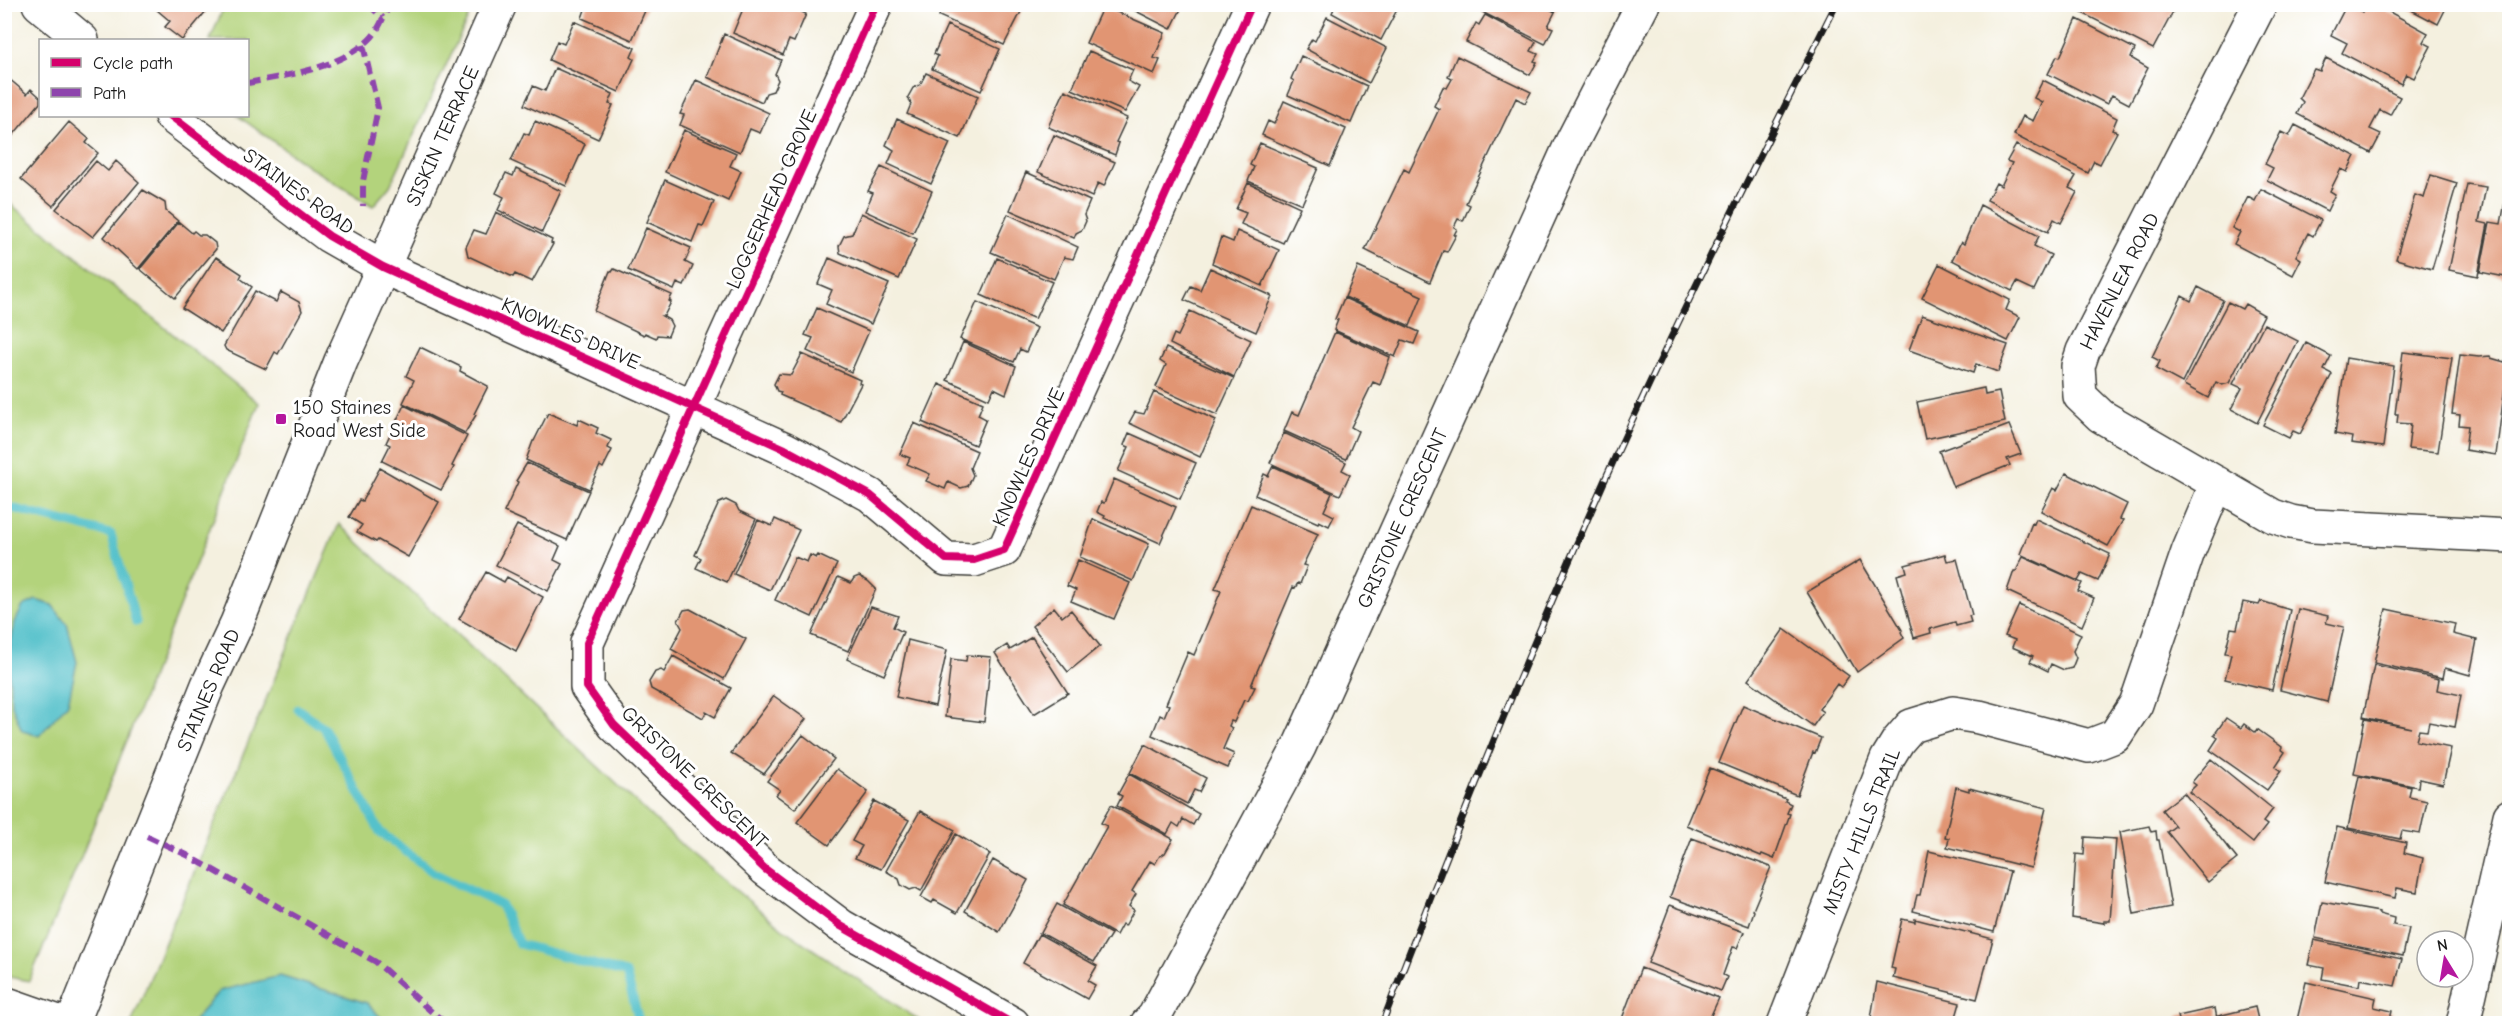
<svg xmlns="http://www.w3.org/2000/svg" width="2514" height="1028" font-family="'Comic Neue',sans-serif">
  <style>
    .green { fill: #b3d37b; stroke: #68784c; stroke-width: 1.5 }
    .water { fill: #54c1cb; stroke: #386e74; stroke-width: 1.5 }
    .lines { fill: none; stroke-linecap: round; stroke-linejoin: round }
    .stream { stroke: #54c1cb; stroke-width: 9 }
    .building { fill: #e19573 }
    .street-casing { stroke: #3c3c39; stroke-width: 36 }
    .secondary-casing { stroke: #3c3c39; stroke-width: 36 }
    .street { stroke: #fff; stroke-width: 33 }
    .secondary { stroke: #fff; stroke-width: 33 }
    .rail-casing { stroke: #1c1c1c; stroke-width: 7 }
    .rail { stroke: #fff; stroke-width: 4.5; stroke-dasharray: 14; stroke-linecap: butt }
    .quiet { stroke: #8e44ad; stroke-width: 6; stroke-dasharray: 12 6; stroke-linecap: butt }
    .cycleway-casing { stroke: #fff; stroke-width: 11 }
    .cycleway { stroke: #d6006c; stroke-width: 8 }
    .poi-dot { fill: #b5179e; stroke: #fff; stroke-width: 2 }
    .labels { text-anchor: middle; stroke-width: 6; stroke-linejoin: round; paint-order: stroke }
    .street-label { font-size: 20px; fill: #1c1c1c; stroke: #fff }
    .poi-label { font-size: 20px; fill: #1c1c1c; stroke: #fff; text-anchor: start }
  </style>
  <rect width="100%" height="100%" fill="#fff"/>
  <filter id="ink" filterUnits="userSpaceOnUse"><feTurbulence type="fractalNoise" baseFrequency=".0167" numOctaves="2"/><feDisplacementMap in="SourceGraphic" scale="12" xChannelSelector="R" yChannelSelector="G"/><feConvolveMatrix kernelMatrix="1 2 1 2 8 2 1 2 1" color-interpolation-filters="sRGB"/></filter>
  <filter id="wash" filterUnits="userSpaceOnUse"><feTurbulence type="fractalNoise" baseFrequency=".008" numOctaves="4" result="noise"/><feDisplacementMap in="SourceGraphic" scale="24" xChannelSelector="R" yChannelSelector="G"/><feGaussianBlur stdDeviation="1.35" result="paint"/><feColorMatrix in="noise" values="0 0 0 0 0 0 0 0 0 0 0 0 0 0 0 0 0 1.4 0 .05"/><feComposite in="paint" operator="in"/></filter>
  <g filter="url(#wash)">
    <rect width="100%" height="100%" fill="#f4f0df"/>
    <path class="green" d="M225,4l249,1 -84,181 -17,20 -62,-38 -73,-52h10v-76h-38z
      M4,199l255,204 -177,452 -53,126 -25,-5z
      M339,524l347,325 97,80 140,94 -792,1z"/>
    <path class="water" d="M36,600l16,5 15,19 10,38 -9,41 -29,33 -17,-5 -11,-28 -3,-47 7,-34 8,-16z
      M280,976l87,27 19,20h-194l27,-32z"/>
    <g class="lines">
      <path class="stream" d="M4,506l107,28 25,88
        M298,709l26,19 56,104 54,41 67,32 18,39 107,29 14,51
        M702,1024h9"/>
    </g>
    <g id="blocks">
      <path class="building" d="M150,4h62l-30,36 -17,-13 5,-6z
        M587,4h61l-16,36 -50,-22z
        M745,4h40l21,10 -12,28 -5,-2 -6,15 -50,-22z
        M940,4h85l-21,41 -65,-29 5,-10z
        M1122,4h55l5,3 -11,22z
        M1336,4h64l-19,36 -49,-27z
        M1485,4h56l14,8 -7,14 5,2 -8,16 -63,-32z
        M1544,4h15l-3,7z
        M2081,4h93l2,2 -23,43 -75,-38z
        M2347,4l16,8 4,-8h8l53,29 -5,9 8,4 -17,32 -8,-4 -5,10 -59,-31 5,-10 -16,-8z
        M2400,4h44l3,2 -9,18z
        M1103,6l62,27 -11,25 6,2 -6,14 -68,-31z
        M1485,15l51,27 -5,9 7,3 -4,7 3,1 -7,13 -64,-33 10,-19 3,2z
        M1327,17l60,31 -18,35 -63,-34 6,-10 3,2z
        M2077,19l58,30 -4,9 17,10 -19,36 -17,-9 -5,9 -59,-30 9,-18 3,1z
        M574,21l61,27 -4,9 3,2 -15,33 -70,-32 8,-19 7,3z
        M947,25l53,24 -19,42 -49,-22 6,-13 -4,-2z
        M724,34l57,26 -6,14 3,6 -5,11 -7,2 -4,9 -55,-25z
        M1089,51l44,19 -5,11 11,6 -14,25 -53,-23z
        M1301,56l66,30 -16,37 -63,-28 6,-14 -3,-2z
        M1457,56l74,36 -6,11 -9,-5 -50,105 4,2 -7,16 -5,-2 -4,8 3,2 -3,6h2l-9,17 -4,-1 -13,31 -65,-32 39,-81 5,3 30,-63 -5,-3 9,-19 4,1 5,-9 -4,-2z
        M2326,58l74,39 -10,18 -10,-5 -10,19 11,5 -10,19 -74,-39 6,-12 -4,-4 15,-29 6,2z
        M555,68l58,26 -4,10 4,1 -15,34 -74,-34 9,-19 12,5z
        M926,73l52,23 -18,42 -53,-24 4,-10 -3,-7 5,-9 7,-3z
        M8,78l19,16 4,-5 9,8v6l-36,43v-64z
        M696,80l73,33 -9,20 -10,-4 -10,23 -60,-27 4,-10 -4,-1z
        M2043,80l74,38 -5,12 5,2 -17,32 -6,-3 -6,12 -74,-38 9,-19 10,5 9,-19 -8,-4z
        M1065,90l62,28 -11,24 3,1 -4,12 -67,-28z
        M1284,101l62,28 -16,37 -68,-31 6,-14 6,3z
        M897,119l53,24 -19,41 -43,-20 6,-14 -8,-5z
        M535,121l50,23 -19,42 -55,-25 13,-28 5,2z
        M69,122l20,17 -3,4 12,10 -45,53 -32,-27z
        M2295,125l60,31 -8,16 -6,-3 -11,22 5,3 -8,17 -60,-31 6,-12 -8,-4 16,-32 8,4z
        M684,130l52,23 -6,13 11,5 -13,30 -63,-29z
        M1054,135l61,27 -11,24 -6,-3 -6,14 -54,-25z
        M1260,143l58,25 -16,36 -54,-23 6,-14 -4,-2z
        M2016,145l60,31 -7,12 8,4 -16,31 -7,-4 -6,13 -61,-32 9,-17 5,3 11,-23 -5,-2z
        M96,161l12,10 8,-10 23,21 -46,55 -37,-28z
        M881,167l51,24 -19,42 -48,-22 8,-18 -5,-2z
        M516,169l45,22 -19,41 -44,-22 6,-13 -8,-4 10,-20 7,3z
        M1026,172l64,29 -6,14 2,6 -4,9 -6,3 -2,5 -64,-28z
        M2431,175l26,8 -25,86 -36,-10 19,-64 9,3z
        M665,180l49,22 -11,24 -4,-1 -7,17 -45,-20z
        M1248,183l52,24 -17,36 -42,-19 5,-11 -10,-4z
        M2467,184l19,3 -7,35 9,2 -10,52 -29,-6z
        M2261,189l60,31 -8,16 -5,-3 -12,23 5,3 -8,16 -59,-31 6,-12 -8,-4 16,-31 7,4z
        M143,190l22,13 1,8 12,10 -40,48 -34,-32z
        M2507,191l3,1v86l-30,-6 10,-50 11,2z
        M1980,205l59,31 -5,10 17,9 -17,35 -17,-8 -5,9 -60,-31 9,-18 3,2z
        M496,212l56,28 -1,3 2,1 -21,38 -17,-8 -2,3 -45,-21 -2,-9 8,-17 12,4z
        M861,213l56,26 -18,40 -59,-26 -1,-7 5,-10 8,-2z
        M1008,214l70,33 -5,12 -9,-2 -10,22 -63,-27z
        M179,222l13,11 2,-2 5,4h6l10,8 1,6 -41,49 -35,-29z
        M646,228l45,20 -6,14 8,4 -9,20 -7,-3 -3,7 -46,-20z
        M1237,231l42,19 -17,36 -50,-23 9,-26 12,5z
        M216,257l26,17 -2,4 12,9 -31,46 -39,-25z
        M829,258l60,26 -18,40 -45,-20 6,-14 -14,-6z
        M997,258l55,24 -17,37 -54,-24z
        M1939,264l71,36 -4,10 14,7 -12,24 -86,-43z
        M1358,267l64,29 -12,30 -65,-29z
        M1210,268l62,28 -16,36 -72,-32 7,-14 9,4z
        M614,269l58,26 -3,6 2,1 -7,14h-2l7,4 3,6 -4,10 -11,-1 -1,3 -11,-5 -1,2 -50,-24 16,-40 2,1z
        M2198,287l25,13 -41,83 -26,-14 4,-8 -8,-4 30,-61 9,5z
        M255,291l21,11 5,-10 18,10 3,9 -24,43 -3,-2 -9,17 -40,-19 -2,-4z
        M1344,298l75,34 -5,12 -12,-4 -7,17 -61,-27 4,-10 -3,-1z
        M977,302l60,26 -11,24 -6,-3 -6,13 -54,-23z
        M2228,302l14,7 3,-5 19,11 -35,68 -7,2 -6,-3 -8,16 -24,-13z
        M817,308l52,23 -18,41 -44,-21 6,-13 -8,-3z
        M1190,311l61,29 -17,37 -64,-33 4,-10 4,2z
        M1922,315l86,30 -10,27 -22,-8 -3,9 -64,-23z
        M2264,324l34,17 -41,82 -26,-14 11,-21 -9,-4z
        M1335,332l55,25 -10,28 -7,-3 -22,45 7,4 -12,28 -62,-28 8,-19 7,3z
        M963,342l53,24 -10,28 -12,-6 -5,11 -42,-19z
        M2306,343l25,13 -7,14 8,4 -32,60 -7,-3 -4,7 -26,-13z
        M420,347l41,20 -1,4 28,15 -14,28 2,1 -11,18 -62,-30 11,-23 -8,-4z
        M1166,348l68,30 -17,37 -61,-28 10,-22 -6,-4z
        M2403,352l49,6 -14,94 -30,-3 3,-25 -14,-1 1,-9h-3z
        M802,354l58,26 -1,3 2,1 -20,38 -61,-27 1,-3 -4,-1 -3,-7 5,-10 12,1z
        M2460,355l19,2 11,-1 1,2 17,5 -12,92 -31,-5 3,-24 -9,-1 1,-10 -8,-1z
        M2346,358l48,8 -11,81 -32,-4 1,-6 -17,-3z
        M939,384l44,19 -5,12 8,4 -11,26 -53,-23z
        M1984,388l1,7 14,-3 6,30 -80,17 -8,-37z
        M1154,392l62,28 -16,37 -71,-34 6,-11 9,2z
        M404,405l63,31 -15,30 2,1 -13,23 -59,-29 8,-16 -4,-2z
        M548,413l29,12 2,-6 19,9 -2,5 15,7 -3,8 4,2 -9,18 -3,-2 -11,23 -63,-29 7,-19h1z
        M914,423l63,28 -7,17 3,7 -5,11 -7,2 -13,-6 -3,7 -19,-8 4,-7 -23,-10 3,-6 -10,-4z
        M2009,425l12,29 -14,5 3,6 -57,22 -14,-36z
        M2508,432h2v21l-4,-1z
        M1129,433l67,30 -16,36 -62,-28 11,-24 -5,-2z
        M1284,433l62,29 -4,8 8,4 -10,21 -70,-32z
        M527,463l62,28 -22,49 -63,-28 14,-30 -2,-1z
        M1273,466l59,27 -8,18 10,5 -5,10 -10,-5 -1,2 -63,-28 9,-21 4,2z
        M380,468l59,34 -31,55 -30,-17 -2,2 -19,-10 5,-7 -13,-8 10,-17 3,1z
        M2066,473l61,31 -7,15 3,1 -15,26 -67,-35 12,-23 4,2z
        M1114,479l62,28 -16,36 -56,-25 1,-2 -8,-4 4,-10 3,1z
        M726,500l10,5 3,6 17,8 -29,63 -31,-14 5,-10 -6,-3 24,-52z
        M1251,505l67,29 -15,31 4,1 -7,18 -2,-1 -3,5 -2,-1 -38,89 -4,10 4,1 -7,14 -4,-1 -10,22 -3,-1 -2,5 3,2 -9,21 11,5 -6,14 -76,-33 8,-20 4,2 5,-12 -3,-1 22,-52 6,3 27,-64 -6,-2z
        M775,519l24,11 -29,60 -36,-16 24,-54 14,6z
        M1093,519l56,25 -16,37 -53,-24z
        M2036,519l74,35 -12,27 -16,-7 -4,7 -58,-27 12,-31 2,1z
        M517,525l43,21 -6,14 8,4 -14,27 -52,-26z
        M1945,554l2,7 10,-2 15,56 -3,1 2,6 -15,4 -1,-4 -25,7 1,4 -17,5 -17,-63 10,-3 -2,-7z
        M810,555l6,3 2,-3 19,9 -25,53 -37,-17 20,-43 12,5z
        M2023,557l59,26 -4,8 16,7 -12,28 -75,-35 7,-20h2z
        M1078,560l52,23 -16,36 -43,-18 5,-11 -9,-4z
        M1860,560l42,70 -1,2 3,6 -47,34 -7,-12 -2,1 -41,-69z
        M486,572l18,10 3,-5 36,20 -27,54 -57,-32z
        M859,576l9,5 8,8 -28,62 -37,-16 27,-58 13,6 3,-5z
        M2261,601l29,9 -18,80 -47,-11 6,-25 -6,-1 6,-25 6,1 6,-27 16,3z
        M2019,605l62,29 -8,17 3,7 -4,10 -8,2 -13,-6 -3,7 -18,-9 3,-6 -21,-9 3,-7 -10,-4z
        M871,607l27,9 -5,11 10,5 -19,43 -37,-16z
        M1054,607l8,10 9,-7 29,36 -32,26 -36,-46z
        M690,609l56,30 -22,40 -53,-30 11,-21 -4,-7 6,-11z
        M2298,609l30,7 -2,7 18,4 -17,75 -47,-12z
        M2386,609l69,15 -2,10 24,6 -7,35 -25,-7 -2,10 -69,-15z
        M1784,629l65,47 -8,11 -4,-3 -18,25 4,3 -10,14 -65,-46z
        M1032,637l36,56 -34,21 -39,-61 12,-8 3,5z
        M908,640l39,10 -12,56 -39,-9z
        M967,655l24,2 -7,65 -39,-5 6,-58 15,2z
        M673,656l58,32 -16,29 -9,-5 -3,6 -52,-29 -2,-7 6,-10 6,-2 3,2z
        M2374,665l65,14 -2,11 24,5 -6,32 -26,-5 -2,9 -8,-1 -3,11 35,7 -8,36 -24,-5 -1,8 -64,-13 11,-55 46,9 -48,-11z
        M774,696l32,23 -42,55 -33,-21z
        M1743,705l78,33 -6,15 -2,-1 -16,43 -78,-32z
        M2226,718l15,10 3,-4 11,8 2,-3 25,18 -1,2 4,3 -10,15 6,4 -14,19 -57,-40 8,-12 -4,-3z
        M803,735l31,24 -39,50 -19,-14 4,-5 -13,-9z
        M1145,744l61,34 -7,14 -5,-2 -7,14 -57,-31z
        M2211,759l62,50 -10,13 4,3 -14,18 -64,-51 7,-7 -4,-3z
        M1710,768l76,31 -1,2 6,3 -4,9 3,1 -16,45 -12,-5 -1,2 -75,-31z
        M837,769l31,23 -39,53 -32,-23z
        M1129,774l70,40 -6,11 -10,-6 -4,8 -6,-4 -6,11 -50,-28 5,-10 -4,-2z
        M2359,776l52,11 -2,10 18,4 -7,33 -18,-3 -2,8 -52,-11z
        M1956,787l13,4v-3l77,20 -15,60 -84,-21 2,-9 -4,-1z
        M2184,793l53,66 -29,23 -41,-50 8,-6 -13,-16z
        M874,801l35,19 -28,49 -26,-11 7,-12 -10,-5z
        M1111,805l62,34 -8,14 -6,4 -4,7 -5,-3 -18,30 4,3 -7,12 5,4 -9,16 -3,-2 -6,11 -53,-30 44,-79 -6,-3z
        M920,811l35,19 -34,61 -5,-3 -6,2 -9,-5 -2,-6 -13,-8z
        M2149,826l2,6 5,-1 1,9h2l12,67 -37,7 -14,-82z
        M2337,827l69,16 -2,10 19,5 -6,34 -20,-4 -2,10 -70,-16z
        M956,834l34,20 -33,59 -23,-13 -2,3 -11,-6z
        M2085,837l31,2 -6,82h-6v2l-32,-5 4,-64 8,1z
        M1692,838l79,29 -18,43 1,1 -5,15 -79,-29z
        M1929,851l81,20 -16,61 -81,-21 4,-16h3z
        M993,860l35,20 -29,52 -34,-21z
        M2322,902l57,10v2l15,4 -1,7 16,3 -6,28 -88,-18z
        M1057,904l54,30 -17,28 -53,-29z
        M1670,905l74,27 -7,16 -4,-1 -10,28 4,2 -6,14 -73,-28z
        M1902,919l13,3v-3l78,20 -16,60 -84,-21 2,-9 -4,-1z
        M1039,934l58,32 -9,15 7,4 -8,14 -64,-36z
        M2314,940l88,19 -7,27 -35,-7 -1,7 -37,-7 2,-11 -16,-3z
        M1641,968l78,30 -12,26h-87z
        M1877,982l83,21 -6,21h-84z
        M2306,982l70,16 -2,9 18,4 -3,13h-77l-15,-4z
        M2255,1007l4,17h-39l-2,-8z
        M2215,1008l3,16h-38l-2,-8z"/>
    </g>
  </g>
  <g filter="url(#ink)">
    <use href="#blocks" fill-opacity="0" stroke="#3c3c39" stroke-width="1.5"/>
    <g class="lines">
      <defs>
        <path id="street" d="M500,4l-117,263 402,182 85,46 76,64 28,1 30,-10 248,-546
          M876,4l-289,639v44l27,38 151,144 76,57 172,98
          M2260,4l-177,347 -5,15 2,30 21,20 172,100 18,6 22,4 197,10
          M4,1003l60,21
          M1147,1024l7,-7 145,-270 273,-605 71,-138
          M1784,1024l103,-265 11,-18 13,-15 42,-13 26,4 110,29 26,-10 21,-32 52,-152 29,-69
          M2463,1024l47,-208"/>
        <path id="secondary" d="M39,4l43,36
          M72,1024l136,-339 29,-62 104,-262 42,-94 -54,-31 -158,-120"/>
      </defs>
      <use href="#street" class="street-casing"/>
      <use href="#secondary" class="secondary-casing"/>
      <use href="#street" class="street"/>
      <use href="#secondary" class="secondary"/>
      <defs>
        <path id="rail" d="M1382,1024c69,-182 142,-362 221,-540 73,-162 153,-321 233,-480"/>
      </defs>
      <use href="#rail" class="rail-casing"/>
      <use href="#rail" class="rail"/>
      <path class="quiet" d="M368,4l15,14
        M363,45l15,63 -15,73v25
        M248,83c40,-8 89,-14 121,-43 9,-8 15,-24 21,-36
        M147,836l40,19 189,107 56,50 15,12"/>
      <defs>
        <path id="cycleway" d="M876,4l-289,639v44l27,38 151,144 76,57 172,98
          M171,116l158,120 54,31 402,182 85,46 76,64 28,1 30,-10 248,-546"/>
      </defs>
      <use href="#cycleway" class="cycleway-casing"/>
      <use href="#cycleway" class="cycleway"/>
    </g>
  </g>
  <rect class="poi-dot" x="275" y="413" width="12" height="12" rx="3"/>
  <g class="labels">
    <g class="street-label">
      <text transform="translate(442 136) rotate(-66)" y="7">SISKIN TERRACE</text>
      <text transform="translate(299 191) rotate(36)" y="7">STAINES ROAD</text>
      <text transform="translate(771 199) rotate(-66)" y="7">LOGGERHEAD GROVE</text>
      <text transform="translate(2119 281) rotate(-63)" y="7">HAVENLEA ROAD</text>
      <text transform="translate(571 333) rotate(24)" y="7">KNOWLES DRIVE</text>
      <text transform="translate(1028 457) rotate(-66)" y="7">KNOWLES DRIVE</text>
      <text transform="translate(1402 518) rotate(-66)" y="7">GRISTONE CRESCENT</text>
      <text transform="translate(208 690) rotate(-67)" y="7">STAINES ROAD</text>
      <text transform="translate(695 777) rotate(44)" y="7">GRISTONE CRESCENT</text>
      <text transform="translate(1861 831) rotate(-68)" y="7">MISTY HILLS TRAIL</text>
    </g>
    <g class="poi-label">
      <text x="293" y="414">150 Staines<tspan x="293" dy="23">Road West Side</tspan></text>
    </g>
  </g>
  <rect width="2514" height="1028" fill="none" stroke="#fff" stroke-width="24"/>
  <rect x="39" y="39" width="210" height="78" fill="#ffffff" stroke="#a4a4a4" stroke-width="1.5"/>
  <rect x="51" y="58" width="30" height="9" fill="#d6006c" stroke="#a4a4a4" stroke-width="1.5"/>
  <text x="93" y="69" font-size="18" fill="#1c1c1c">Cycle path</text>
  <rect x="51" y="88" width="30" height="9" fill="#8e44ad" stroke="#a4a4a4" stroke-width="1.5"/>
  <text x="93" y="99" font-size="18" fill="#1c1c1c">Path</text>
  <g transform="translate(2445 959) rotate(349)"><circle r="28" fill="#ffffff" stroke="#a4a4a4" stroke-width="1.5"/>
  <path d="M0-4.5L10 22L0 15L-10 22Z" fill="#b5179e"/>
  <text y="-9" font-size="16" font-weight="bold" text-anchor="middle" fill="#1c1c1c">N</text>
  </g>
</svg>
